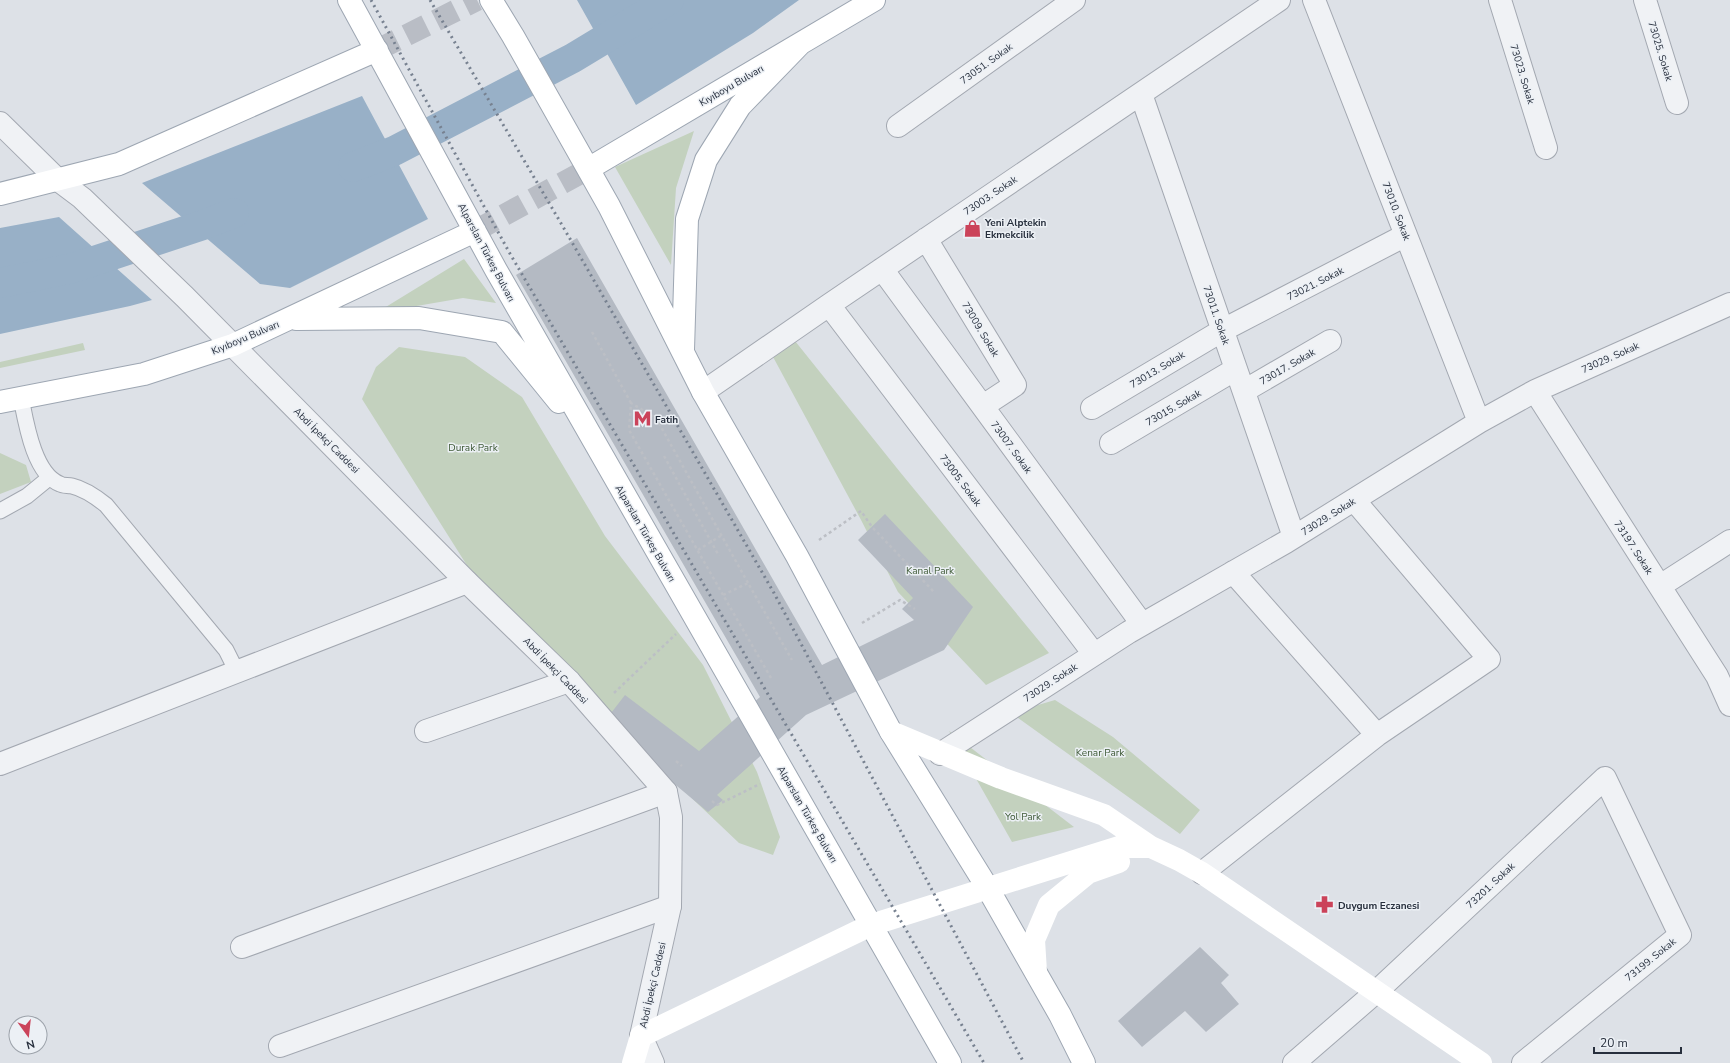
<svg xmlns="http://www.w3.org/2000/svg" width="1730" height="1063" font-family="'Nunito Sans',sans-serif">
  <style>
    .green { fill: #c3d1be }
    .water { fill: #98b0c7 }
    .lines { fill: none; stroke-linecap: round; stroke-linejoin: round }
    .canal { stroke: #98b0c7; stroke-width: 30 }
    .building { fill: #b4bac3 }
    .primary-tunnel { stroke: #b9bdc5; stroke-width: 22; stroke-dasharray: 22 11; stroke-linecap: butt }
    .service-casing { stroke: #a3a8b1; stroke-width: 17 }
    .minor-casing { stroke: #a3a8b1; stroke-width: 24 }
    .tertiary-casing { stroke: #a3a8b1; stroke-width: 24 }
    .primary-casing { stroke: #9da6b2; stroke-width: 24 }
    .path { stroke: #bcbfc5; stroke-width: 2.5; stroke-dasharray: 3 3; stroke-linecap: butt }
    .service { stroke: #f0f2f5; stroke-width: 15 }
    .minor { stroke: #f0f2f5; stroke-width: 22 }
    .tertiary { stroke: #f0f2f5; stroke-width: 22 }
    .secondary { stroke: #fff; stroke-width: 22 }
    .primary { stroke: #fff; stroke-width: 22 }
    .rail { stroke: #778190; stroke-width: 3; stroke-dasharray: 2 4; stroke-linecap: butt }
    .labels { text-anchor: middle; stroke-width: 3; stroke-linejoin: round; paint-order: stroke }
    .street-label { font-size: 10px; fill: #272f3d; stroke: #ecf0f5 }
    .poi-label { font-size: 10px; font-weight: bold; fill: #272f3d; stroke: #ecf0f5; text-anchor: start }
    .park-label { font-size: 10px; fill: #3c5834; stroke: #ecf0f5 }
  </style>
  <rect width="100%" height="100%" fill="#dde1e7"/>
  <path class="green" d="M694,131l-18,57 -5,77 -56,-98z
    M464,259l32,44 -33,-5 -87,15z
    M791,336l109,136 149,181 -63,32 -88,-93 -38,-74 -88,-163z
    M83,343l2,7 -85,18v-6z
    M399,347l66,10 57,40 83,139 98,129 54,107 23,65 -7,18 -34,-12 -242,-230 -135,-214 14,-32z
    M0,453l26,12 5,17 -31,12z
    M1055,700l58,37 87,73 -20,24 -169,-121z
    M949,731l125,96 -62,15z"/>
  <path class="water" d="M577,0h222l-46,33 -117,72z
    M362,96l66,123 -138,69 -30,-4 -118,-101z
    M59,217l93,83 -22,6 -130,28v-106z"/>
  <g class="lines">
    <path class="canal" d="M353,167l41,-16 179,-93 96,-58
      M0,283l73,-15 130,-43 31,-12"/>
  </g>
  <path class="building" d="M577,238l245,427 92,-45 -12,-11 11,-11 -55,-58 27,-26 88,93 -29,43 -138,65 -89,80 6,5 -15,12 -55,-46 -52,-40 24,-31 74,56 61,-54 -244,-422z
    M1200,947l29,28 -8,8 18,21 -33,28 -21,-21 -43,36 -24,-26z"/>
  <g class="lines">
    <path class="primary-tunnel" d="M377,50l100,-50
      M475,231l113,-62"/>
    <defs>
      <path id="service" d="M21,398c5,25 13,76 39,86 3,2 8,1 12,2 13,3 24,11 34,19l120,145 11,22
        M0,511l27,-15 22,-18"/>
      <path id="minor" d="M1314,0l165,422
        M1500,0l46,148
        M1645,0l32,103
        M1141,94l153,443
        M898,126l176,-126
        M926,239l89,146 -32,21
        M882,269l260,355
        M829,305l265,349
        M1244,391l86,-50
        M1535,391l182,285 13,29
        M703,392l126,-87 450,-305
        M1092,408l131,-78 183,-95
        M1111,443l125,-74
        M1233,572l144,163
        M1660,586l70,-45
        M426,731l143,-50
        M940,754l189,-122 157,-90 193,-120 56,-31 195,-87
        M0,764l467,-182
        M1202,873l175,-138 112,-76 -135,-159
        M242,947l424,-155
        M641,1036l12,27
        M280,1046l390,-140
        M1294,1063l82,-71 229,-214 75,157 -157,128"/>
      <path id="tertiary" d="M0,123l58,57 24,18 103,99 282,285 102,99 97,111 5,25 -1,89 -29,130"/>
      <path id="primary" d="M349,0l147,270 454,793
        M491,0l22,36 96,170 94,186 94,164 94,176 96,155 73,128 24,48
        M588,169l286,-169
        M0,194l119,-30 258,-114
        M296,319l123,-1 83,14 57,70
        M683,350l4,-131 19,-59 34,-54 60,-62
        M0,402l144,-28 89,-29 242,-114"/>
    </defs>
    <use href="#service" class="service-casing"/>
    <use href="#minor" class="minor-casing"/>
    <use href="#tertiary" class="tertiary-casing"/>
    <use href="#primary" class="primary-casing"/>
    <path class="path" d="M592,332l39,71
      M664,456l55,100
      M819,540l42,-29 11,16 63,66
      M698,550l24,-15
      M723,595l-94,-165 2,-27 25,15 92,165
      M862,623l38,-23 15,9
      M771,678l-48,-83 25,-12 44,77
      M614,693l62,-59
      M676,761l6,5
      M712,801l5,4 43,-21"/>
    <use href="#service" class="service"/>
    <use href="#minor" class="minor"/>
    <use href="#tertiary" class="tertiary"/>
    <path class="secondary" d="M891,732l110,46 103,37 47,32 28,13 23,13 279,190
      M1036,972l-2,-32 15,-35 39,-32 31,-11
      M633,1063l8,-27 230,-111 248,-78h32"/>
    <use href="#primary" class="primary"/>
    <path class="rail" d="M371,0l138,252 475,811
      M430,0l132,225 212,368 250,470"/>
  </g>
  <defs>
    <symbol id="shop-bare" viewBox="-9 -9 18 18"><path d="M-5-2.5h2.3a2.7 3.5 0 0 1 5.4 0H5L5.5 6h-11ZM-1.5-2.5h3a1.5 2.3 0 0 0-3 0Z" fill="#cb435a" stroke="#ecf0f5" stroke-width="2.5" paint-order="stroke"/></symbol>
    <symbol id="metro-bare" viewBox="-9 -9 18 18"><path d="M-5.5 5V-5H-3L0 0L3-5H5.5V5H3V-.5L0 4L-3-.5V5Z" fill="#cb435a" stroke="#ecf0f5" stroke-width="2.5" paint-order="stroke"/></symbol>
    <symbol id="pharmacy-bare" viewBox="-9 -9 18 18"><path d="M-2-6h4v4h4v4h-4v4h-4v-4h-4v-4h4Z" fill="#cb435a" stroke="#ecf0f5" stroke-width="2.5" paint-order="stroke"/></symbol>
  </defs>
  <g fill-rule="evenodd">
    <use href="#shop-bare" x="960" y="216" width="25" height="25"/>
    <use href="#metro-bare" x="630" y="406" width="25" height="25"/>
    <use href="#pharmacy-bare" x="1312" y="892" width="25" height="25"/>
  </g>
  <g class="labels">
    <g class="street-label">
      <text transform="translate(1661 51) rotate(73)" y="4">73025. Sokak</text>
      <text transform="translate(986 63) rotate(-36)" y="4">73051. Sokak</text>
      <text transform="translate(1523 74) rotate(73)" y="4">73023. Sokak</text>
      <text transform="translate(731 85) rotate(-30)" y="4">Kıyıboyu Bulvarı</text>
      <text transform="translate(990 195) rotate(-34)" y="4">73003. Sokak</text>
      <text transform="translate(1397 211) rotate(69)" y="4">73010. Sokak</text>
      <text transform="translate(487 252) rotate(62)" y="4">Alparslan Türkeş Bulvarı</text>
      <text transform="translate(1315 283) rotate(-27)" y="4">73021. Sokak</text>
      <text transform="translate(1217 315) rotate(71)" y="4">73011. Sokak</text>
      <text transform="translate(981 329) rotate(59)" y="4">73009. Sokak</text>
      <text transform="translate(245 337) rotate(-23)" y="4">Kıyıboyu Bulvarı</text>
      <text transform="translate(1610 357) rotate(-24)" y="4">73029. Sokak</text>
      <text transform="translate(1287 366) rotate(-30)" y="4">73017. Sokak</text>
      <text transform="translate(1157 369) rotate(-31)" y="4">73013. Sokak</text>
      <text transform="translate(1173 407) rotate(-30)" y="4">73015. Sokak</text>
      <text transform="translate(327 440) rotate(45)" y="4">Abdi İpekçi Caddesi</text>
      <text transform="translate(1012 447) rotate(54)" y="4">73007. Sokak</text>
      <text transform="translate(961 480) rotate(53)" y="4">73005. Sokak</text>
      <text transform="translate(1328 516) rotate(-32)" y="4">73029. Sokak</text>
      <text transform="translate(646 533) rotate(60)" y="4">Alparslan Türkeş Bulvarı</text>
      <text transform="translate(1634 547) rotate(57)" y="4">73197. Sokak</text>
      <text transform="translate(556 670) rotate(46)" y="4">Abdi İpekçi Caddesi</text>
      <text transform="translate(1050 682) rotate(-33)" y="4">73029. Sokak</text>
      <text transform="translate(808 814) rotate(60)" y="4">Alparslan Türkeş Bulvarı</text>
      <text transform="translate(1490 885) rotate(-43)" y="4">73201. Sokak</text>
      <text transform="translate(1650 959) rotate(-39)" y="4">73199. Sokak</text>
      <text transform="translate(652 985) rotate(-77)" y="4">Abdi İpekçi Caddesi</text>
    </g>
    <g class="poi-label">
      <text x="985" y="226">Yeni Alptekin<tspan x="985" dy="12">Ekmekcilik</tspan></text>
      <text x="655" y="423">Fatih</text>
      <text x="1338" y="909">Duygum Eczanesi</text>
    </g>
    <g class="park-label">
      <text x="473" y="451">Durak Park</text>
      <text x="930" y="574">Kanal Park</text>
      <text x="1100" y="756">Kenar Park</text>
      <text x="1023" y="820">Yol Park</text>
    </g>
  </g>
  <g transform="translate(28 1035) rotate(165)"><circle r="19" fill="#ecf0f5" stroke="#9da3ab"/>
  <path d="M0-3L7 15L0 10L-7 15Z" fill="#cb435a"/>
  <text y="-6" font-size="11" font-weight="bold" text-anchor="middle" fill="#272f3d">N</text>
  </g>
  <path d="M1594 1047v6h87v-6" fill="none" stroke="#272f3d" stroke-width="2"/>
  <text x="1600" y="1047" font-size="12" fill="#272f3d" stroke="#ecf0f5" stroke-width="3" paint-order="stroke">20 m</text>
</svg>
